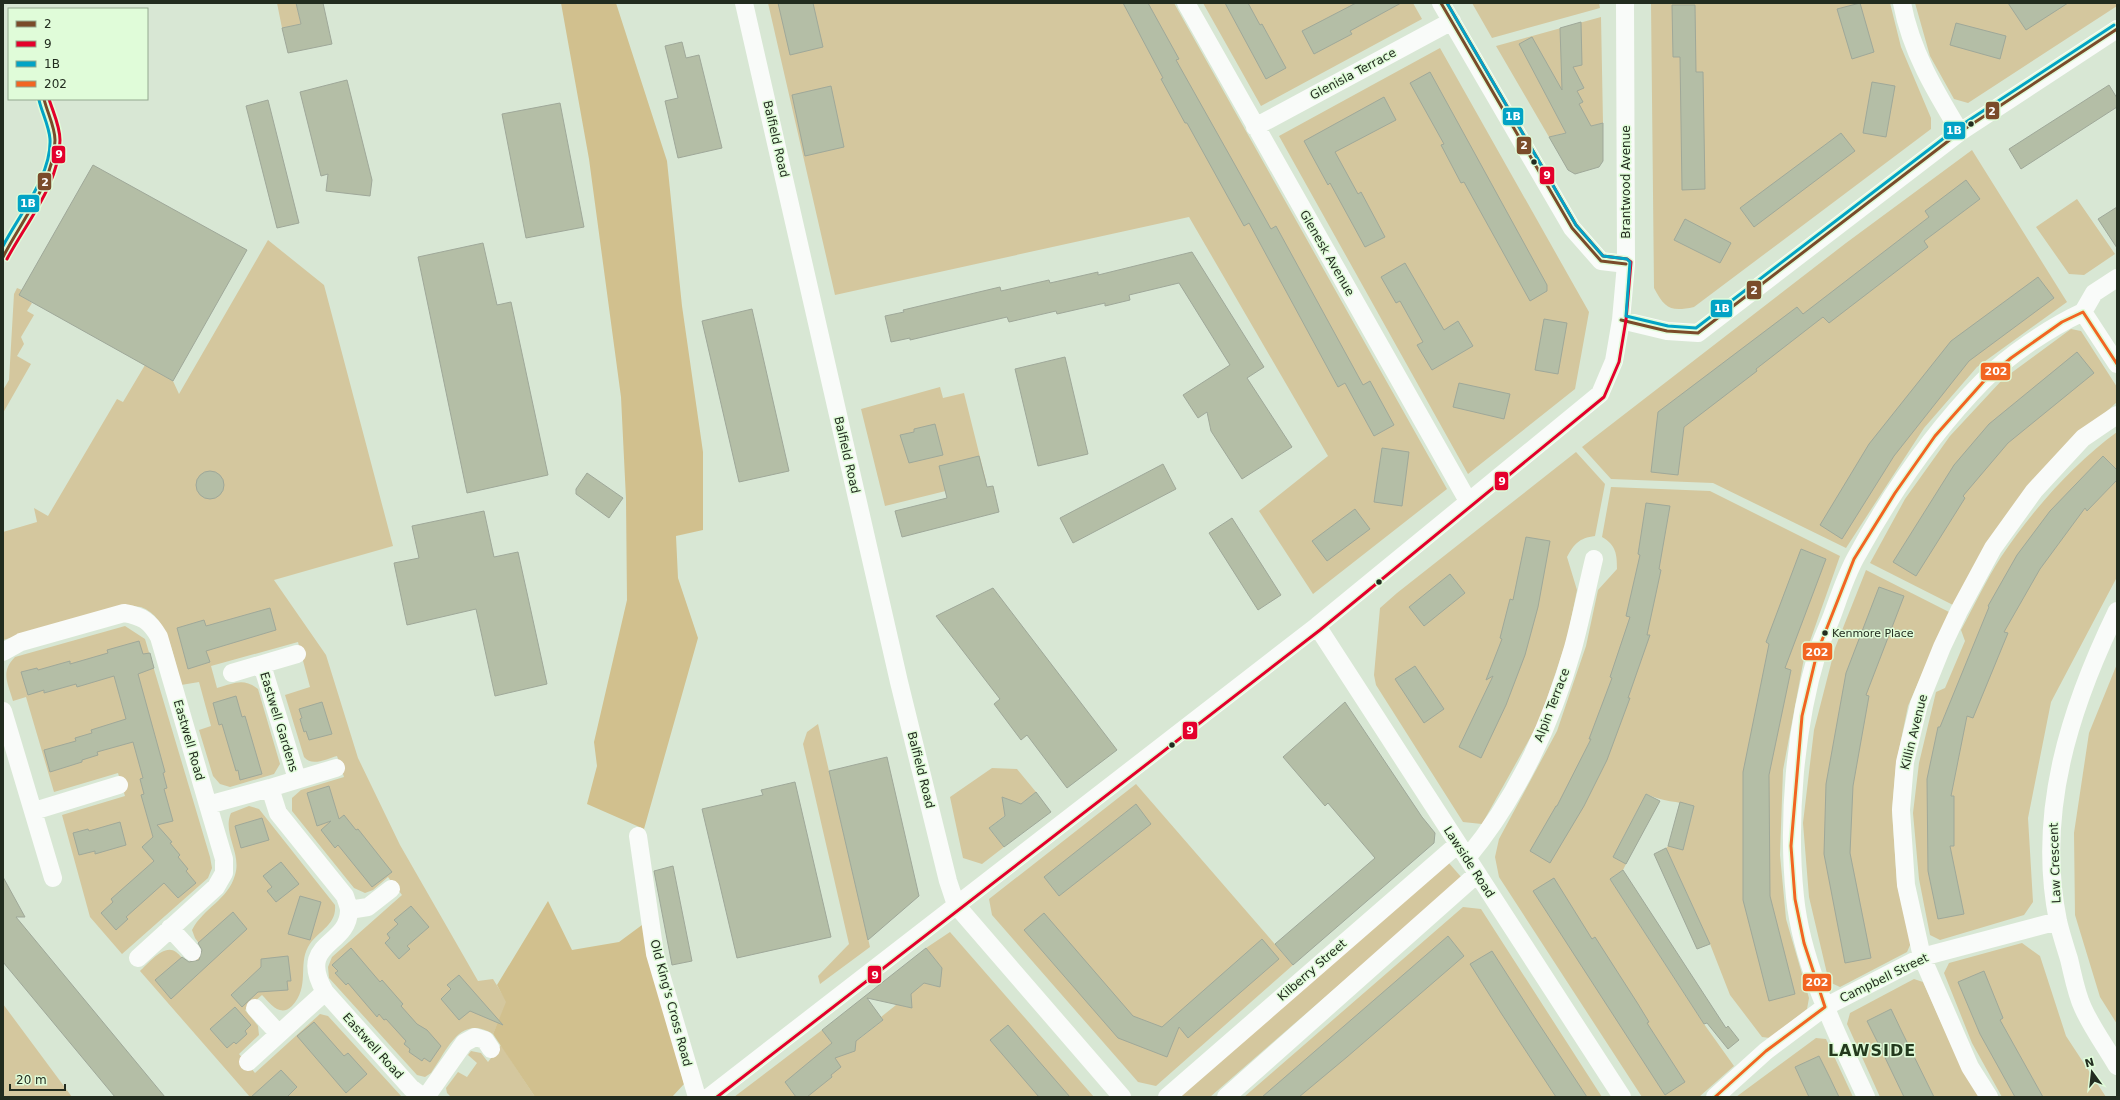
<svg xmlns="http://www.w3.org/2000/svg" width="2120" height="1100" font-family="'DejaVu Sans',sans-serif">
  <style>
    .green { fill: #d4c79e }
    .forest { fill: #d1c08e }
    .building { fill: #b4bea6; stroke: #9fa899 }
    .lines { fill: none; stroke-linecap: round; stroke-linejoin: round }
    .minor { stroke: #f9fbf9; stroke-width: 18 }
    .bus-1-casing { stroke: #e0fcd9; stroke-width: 6 }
    .bus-2-casing { stroke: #e0fcd9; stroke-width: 6 }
    .bus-3-casing { stroke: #e0fcd9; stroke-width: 6 }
    .bus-4-casing { stroke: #e0fcd9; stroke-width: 6 }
    .bus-1 { stroke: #7a4b2a; stroke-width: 3 }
    .bus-2 { stroke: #e4002b; stroke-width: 3 }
    .bus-3 { stroke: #02a3c5; stroke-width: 3 }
    .bus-4 { stroke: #f26522; stroke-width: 3 }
    .bus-dot { fill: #222c1f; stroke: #e0fcd9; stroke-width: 1.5 }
    .labels { text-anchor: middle; stroke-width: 3; stroke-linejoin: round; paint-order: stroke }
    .bus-label { font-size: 11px; fill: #222c1f; stroke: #e0fcd9; text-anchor: start }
    .street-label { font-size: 12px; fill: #222c1f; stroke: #e0fcd9 }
    .district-label { font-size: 16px; font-weight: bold; letter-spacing: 1px; fill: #23391d; stroke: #e0fcd9 }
    .line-badge { stroke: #e0fcd9; stroke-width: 1.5 }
    .badge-label { font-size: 11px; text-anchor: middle; font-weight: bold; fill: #fff }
  </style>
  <rect width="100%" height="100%" fill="#d8e7d4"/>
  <path class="green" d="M277,3h19l5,21 -19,4z
    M768,3h406l273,486 -134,105 -54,-83 69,-55 -139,-239 -354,78z
    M1203,3h210l9,16 -161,87z
    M1472,3h127l1,5 -108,30z
    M1651,3h239l11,44 30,71v11l-237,178c-23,5 -29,2 -40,-19z
    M1915,3h202v3l-149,97 -14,-4 -24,-43z
    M1601,17l2,106 -54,14 -53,-91z
    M1440,48l149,264 -14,77 -107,85 -189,-338z
    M1972,150l95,152 -90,65 -53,61 -78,120 -133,-65 -102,-4 -29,-32 264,-204z
    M2077,199l38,55 -31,21 -15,-1 -33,-47z
    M268,240l56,45 69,261 -119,34 52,75 32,103 42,87 78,136 15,-2 14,23 -14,32c-33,-20 -45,15 -62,39l-6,4 -8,-2 -88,-97 -1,-11 4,-10 70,-62 -14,-18 -15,13 -8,3 -11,-5 -62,-77v-13l9,-8 43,-13 -7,-21c-11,3 -25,11 -33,1l-19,-62 25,-8 -12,-45 -87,24 6,22c16,-4 26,-11 41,1l22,75 -6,10 -44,13 -10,-3 -7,-8 -14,-46 12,-4 -12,-44 -18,3c-7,-25 -12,-68 -40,-78 -6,-1 -13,-1 -19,-1l-119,34v-108l34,-10 -3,-14 14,8 69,-117 6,3 22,-37 28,16 6,13z
    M17,288l5,2 -2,5 12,8 -5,8 7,4 -13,22 3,7 -7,12 14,8 -28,49v-23l6,-10 5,-86z
    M2071,329l10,2 36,56v15l-65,59 -99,144 -83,-42 35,-64 45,-63 53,-57z
    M940,387l3,11 21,-5 22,88 -101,25 -24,-97z
    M2117,432v145l-66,125 -23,116 5,84 -9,13 -84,25 -10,-5 -11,-56 -6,-66 6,-50 17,-71 9,-4 20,-47 -4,-11c13,-24 25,-50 40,-73 31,-46 71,-92 116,-125z
    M1576,452l29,32 -10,52c-16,2 -21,8 -28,21l10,33 -10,49 -28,83 -57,102 -19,-2 -87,-137 -2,-10 6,-67 17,-15z
    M1611,487l99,4 130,65 -36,102 -21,112 -3,85 6,64 23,79 -2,11 -37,29 -8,-1 -32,-42 -20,-51 -44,-96 2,-2 15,4 11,-44c-17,-5 -31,-4 -48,-12l-33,63 13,7 -3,6 -13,9 94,145 30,42 -35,31h-57l-143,-220 -4,-20 4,-18 58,-108 29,-85 12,-56 19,-21c0,-15 -1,-24 -15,-32z
    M1866,570l83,42 -41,94 -12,58 -4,47 5,73 14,59 -4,9 -67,35 -11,-5 -20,-85 -6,-74 11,-93 21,-82z
    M125,626l20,13 65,218 2,11 -4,10 -86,76 -32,-37 -28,-102 63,-19 -7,-23 -64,19 -28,-95 -13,4c-5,-18 -13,-29 2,-44z
    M2117,664v360l-17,-27 -25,-82 -1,-82 15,-100z
    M818,724l52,223 -50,37 -2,-8 31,-32 -46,-200 4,-12z
    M992,768l25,1 19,23 -19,15 -9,-8 -5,4 5,10 -19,15 15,19 -22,17 -19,-6 -13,-61z
    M1136,784l157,181 -137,121 -18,-4 -146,-167 -3,-16z
    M249,806l10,3 76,96c2,21 -18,26 -27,42 -10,18 2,40 -16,59 -12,12 -22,-3 -30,-11l-17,15 13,16 1,9 -20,19 16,19 65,-59 8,2 74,81h-152l-110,-126c8,-7 24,-28 36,-19 4,3 8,8 11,12l16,-15 -8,-11 -3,-8c11,-22 36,-30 43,-55 7,-22 -13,-42 -4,-62z
    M1448,862l14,16 -252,219h-33z
    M1463,907l18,2 121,188h-358z
    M950,932l144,165h-360l88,-67 16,21 13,-10 8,-2 24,-19 -2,-3 20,-16 4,6 5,-1 -3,-10 21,-16 5,6 6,-1 -3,-11 6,-6 -16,-20z
    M2022,943l18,13 26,80 40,61h-104l-30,-54 -28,-70 5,-10z
    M1914,979l9,3 39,87 19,28h-101l-33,-73 3,-11z
    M3,1004l69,93h-69z
    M1816,1038l10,1 27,58h-117z
    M501,1045l34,52h-84l-4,-4 -1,-5 12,-16 9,5 10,-14 -9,-8 3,-4 10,2 7,9z"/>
  <path class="forest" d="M561,3h55l51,158 15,145 21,146v78l-27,6 2,42 20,60 -54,191 -57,-25 10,-38 -3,-24 33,-142 -1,-101 -5,-102 -32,-238z
    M548,901l24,49 47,-8 23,-17 42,159 -12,13h-137l-42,-63 13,-32 -9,-17z"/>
  <path class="building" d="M296,3h27l9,41 -44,9 -6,-25 19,-4z
    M778,3h35l10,44 -33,8z
    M1123,3h25l31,56 -3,1 95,169 5,-3 87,159 7,-4 24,44 -20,11 -29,-53 -7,4 -89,-164 -5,3 -57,-103h-2l-24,-44 2,-1z
    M1225,3h23l12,22 2,-1 24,44 -20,11z
    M1356,3h45l-51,28 2,3 -38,20 -12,-23z
    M1860,3l14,49 -22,7 -15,-50z
    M2008,3h60l-42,27z
    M1672,5h23l1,67h7l2,117 -23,1 -2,-133h-7z
    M1581,22l1,43 -9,2 11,21 -7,3 6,11 -4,2 12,22 12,-3v38l-4,6 -24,7 -7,-4 -19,-33 17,-4 -47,-89 13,-7 30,53 -2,-62z
    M1956,23l50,13 -6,23 -50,-14z
    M682,42l4,16 13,-3 23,93 -44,10 -13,-57 13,-3 -13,-52z
    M1430,72l117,213v6l-17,10 -66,-119 -3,1 -20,-38 3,-1 -34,-61z
    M347,80l25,100 -2,16 -44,-5 2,-17 -7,2 -21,-84z
    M1872,82l23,4 -9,51 -23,-4z
    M2109,85l8,13v9l-96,62 -12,-20z
    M831,86l13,61 -39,9 -13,-61z
    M1384,97l12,23 -61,32 23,42 3,-2 24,45 -20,10 -35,-64 -2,2 -24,-44z
    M268,100l31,123 -22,5 -31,-122z
    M560,103l24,124 -58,11 -24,-124z
    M1841,133l14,18 -101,76 -14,-19z
    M93,165l154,85 -74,131 -154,-86z
    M1966,180l14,19 -56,42 4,6 -99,76 -6,-6 -67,52 1,2 -73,56 -6,48 -27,-3 7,-60 139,-105 6,7 126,-97 -4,-6z
    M2117,207v41l-19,-29z
    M1685,219l46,24 -11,20 -46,-23z
    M483,243l14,62 14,-3 37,173 -81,18 -49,-236z
    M1192,252l72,115 -17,11 45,69 -50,32 -31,-48 -4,-19 -9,6 -15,-23 47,-30 -51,-82 -50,12 1,5 -25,6v-3l-48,11 -1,-3 -47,11 -2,-5 -97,23v-2l-19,4 -6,-26 19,-4 -1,-2 97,-23 1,4 48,-11 1,3 48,-11v3z
    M1405,263l39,67 14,-9 15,25 -41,24 -15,-25 6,-3 -23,-41 -4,2 -15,-26z
    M2038,277l16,21 -85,63 -75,95 -52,83 -22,-14 49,-81 82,-103z
    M752,309l37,162 -50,11 -37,-161z
    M1544,319l23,4 -9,51 -23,-4z
    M2077,352l17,21 -86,70 -45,53 2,2 -49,78 -23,-14 61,-97 35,-41z
    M1065,357l23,97 -50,12 -23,-97z
    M1459,383l51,11 -6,25 -51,-12z
    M935,424l8,31 -34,8 -9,-28 14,-3v-3z
    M1382,448l27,4 -7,54 -28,-4z
    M979,456l8,31 6,-1 6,26 -97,25 -7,-26 52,-13 -8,-32z
    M2103,456l14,14v10l-30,31 -2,-3 -45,61 -36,63 4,1 -35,85 -6,-2 -16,80h3v50h-4l14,68 -26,5 -10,-48 -1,-92 11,-52h2l49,-120 -1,-1 29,-51 33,-44z
    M1163,464l13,25 -103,54 -13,-25z
    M196 485a14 14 0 1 1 28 0a14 14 0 1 1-28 0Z
    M587,473l36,25 -14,20 -33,-24v-5z
    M1646,503l24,3 -11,63 2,1 -14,65h3l-22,63h2l-23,62 -23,46 -34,57 -20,-12 26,-45h1l34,-67h-2l23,-61 -2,-1 20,-60 -4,-1 14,-61 -2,-1z
    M1355,509l15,20 -43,32 -15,-20z
    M484,511l10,46 24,-5 29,132 -52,12 -19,-87 -69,16 -13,-62 25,-5 -7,-32z
    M1232,518l49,77 -23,15 -49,-77z
    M1526,537l24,4 -12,66 -13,48 -19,50 -25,53 -22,-11 34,-71 -7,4 16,-41 -2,-1 10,-39 3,1z
    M1801,549l25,10 -41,109 6,2 -22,105 1,121 25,98 -26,7 -26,-101v-128l26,-128 -3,-2z
    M1450,574l15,19 -41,33 -15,-19z
    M1879,587l25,9 -38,99 3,1 -16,90 -3,67 21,105 -26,5 -21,-109 2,-70 20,-111z
    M993,588l124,162 -50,38 -40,-53 -6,5 -27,-36 6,-5 -64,-83z
    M270,608l6,22 -70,21 4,11 -22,7 -11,-41 27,-8 2,6z
    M139,641l4,13 7,-1 4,15 -16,6 27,98 -2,1 4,15 -3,1 9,32 -16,4 15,17 -2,1 10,12 -2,2 10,12 -2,2 10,12 -18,15 -14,-15 -38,34 2,2 -12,11 -15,-17 12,-11 -2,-3 43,-38 -12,-14 11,-10 -12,-42 3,-1 -4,-15 3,-1 -10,-36 -36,10 1,3 -16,5v2l-32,10 -6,-22 32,-9 -1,-3 17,-5 -1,-3 35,-11 -12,-43 -37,11 -1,-3 -32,9v-3l-16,5 -7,-23 16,-4 1,2 32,-9v3l38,-11 -1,-3z
    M1415,666l29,43 -20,14 -29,-44z
    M236,696l6,21 3,-1 17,58 -22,6 -2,-10 -2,1 -14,-47 -3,1 -6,-22z
    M322,702l10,32 -23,6 -3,-9 -2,1 -4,-13 2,-1 -3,-9z
    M1345,702l77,115 13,16 -1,10 -141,122 -18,-21 100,-86 -47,-55 -3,3 -42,-49z
    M887,757l32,139 -51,44 -39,-169z
    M795,782l36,155 -94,21 -35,-149 61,-14 -2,-5z
    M329,786l10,33 5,-4 12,15 2,-1 34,43 -20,15 -34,-42 -3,3 -14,-18 10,-9 -14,5 -10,-33z
    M1036,792l15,20 -47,35 -15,-19 16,-12 -3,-19 19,7z
    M1646,794l14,7 -34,63 -13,-7z
    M1680,802l14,4 -11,44 -15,-4z
    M1136,804l15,20 -92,72 -15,-19z
    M262,818l7,22 -28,8 -6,-22z
    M120,822l6,23 -31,9v-3l-16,4 -6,-22 15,-4 1,2z
    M1666,848l44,96 -13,5 -43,-95z
    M281,862l18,22 -23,18 -9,-11 5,-4 -9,-11z
    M673,866l19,95 -20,4 -18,-94z
    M1623,870l103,158 2,-2 11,14 -11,9 -21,-26 -3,1 -94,-145z
    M3,877l22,40h-9l149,180h-50l-112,-135z
    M1554,878l38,61 3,-2 43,67 11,18 -2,1 38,59 -20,13 -132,-204z
    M300,896l21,6 -11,38 -22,-6z
    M411,906l18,21 -22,19 3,3 -11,10 -14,-16 5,-5 -3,-4 11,-10 -4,-4z
    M233,912l14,17 -76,70 -16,-19 27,-23 7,5 10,-2 3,-10 -4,-7z
    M1044,913l89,103 29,11 100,-88 17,20 -91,79 -9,-11 -12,30 -49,-19 -94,-108z
    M1448,936l16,20 -117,101 -48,40h-37z
    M351,948l29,34 2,-2 21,24 -2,2 16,18 10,6 14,16 -11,16 -6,-4 -2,3 -13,-9 1,-3 -6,-5 2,-3 -20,-22 -2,1 -5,-6 -2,3 -29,-34 -2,2 -11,-12 3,-2 -6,-6z
    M926,948l16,20 -2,19 -16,-4 -13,11 1,14 -45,-10 16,22 -27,21 -1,10 -20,7 6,9 -10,8 1,2 -25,20h-11l-11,-15 47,-39 -10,-13z
    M1492,951l43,67 52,79h-31l-55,-84 -31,-49z
    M288,956l3,25h-4l1,9 -30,2 -16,15 -11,-12 30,-28v-8z
    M1984,971l19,47 -3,2 43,77h-28l-35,-63 -22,-52z
    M459,975l44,50 -33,-14 -11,9 -18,-21 10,-10 -4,-4z
    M235,1007l16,18 -6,6 2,3 -11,10 -2,-2 -7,6 -17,-19z
    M1891,1009l11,23 32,65h-30l-26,-54 -11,-22z
    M314,1022l30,34 4,-3 19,21 -21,19 -49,-57z
    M1008,1025l29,34 33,38h-31l-49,-57z
    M1819,1056l11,22 9,19h-30l-14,-30z
    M281,1070l16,17 -10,10h-36z"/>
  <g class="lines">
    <path class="minor" d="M744,3l155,679 49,199 8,24 166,192
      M1186,3l282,498
      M1441,3l131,225 29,33 25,3
      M1902,3c9,48 33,88 58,129
      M1255,127l197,-106
      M2083,312l34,52
      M2083,312l11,-19 23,-15
      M1621,320l46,11 31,2 262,-201 157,-103
      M2117,611c-47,97 -81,201 -59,310 3,13 7,25 11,38 4,16 7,34 14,49 9,20 23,39 34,58
      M1317,626l305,471
      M3,652l18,-10 103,-29c18,3 26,8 35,24l49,168 62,-17 8,25 67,83c1,4 4,10 4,15 -1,36 -53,31 -24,81l86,96 12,9
      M262,665l35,114
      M232,673l65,-19
      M3,711l50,167
      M270,788l66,-20
      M34,811l85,-26
      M638,836l17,118 42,143
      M1467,858c50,-60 85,-136 106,-210 8,-30 14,-60 21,-89
      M349,910l19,-3 23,-18
      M170,928l22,24
      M138,958l78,-71 8,-14v-14l-16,-54
      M255,1008l24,26
      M248,1062l77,-70
      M426,1097l38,-54 11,-6 10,3 6,9
      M709,1097l608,-471 283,-232 14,-33 7,-41 5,-56 -1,-261
      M1167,1097l291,-253
      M1226,1097l251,-223
      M1715,1097l51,-46 59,-44 97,-50 136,-36
      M1866,1097c-29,-63 -64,-131 -71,-200 -8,-77 0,-169 22,-243 4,-13 10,-25 15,-38 7,-19 14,-41 24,-59 34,-62 77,-125 127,-176 27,-27 66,-53 100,-69
      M1989,1097l-19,-30 -48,-110 -16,-72 -5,-75 4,-48 14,-58 23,-57 17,-36 34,-63 41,-57 49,-53 34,-23"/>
    <defs>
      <path id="bus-1" d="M1441,3l131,225 29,33 25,3
        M3,257c17,-34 52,-77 52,-117 0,-13 -8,-28 -11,-41
        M1621,320l46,11 31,2 262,-201 157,-103"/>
      <path id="bus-2" d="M7,259c19,-36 53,-76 53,-119 0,-14 -7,-28 -11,-41
        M717,1097l603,-467 284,-233 15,-35 7,-42 5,-58 -4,-3 -24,-3 -27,-31 -129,-222"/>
      <path id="bus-3" d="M1447,3l129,222 27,31 24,3 3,3 -4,54 42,10 28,2 261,-200 157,-103
        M3,246c16,-31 49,-71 47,-107 -1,-13 -8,-26 -11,-39"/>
      <path id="bus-4" d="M1715,1097l51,-46 59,-44 -21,-64 -9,-44 -4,-53 11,-130 15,-63 37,-94 41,-66 40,-57 49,-55 27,-23 51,-36 21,-10 34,52"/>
    </defs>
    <use href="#bus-1" class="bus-1-casing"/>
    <use href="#bus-2" class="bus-2-casing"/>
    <use href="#bus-3" class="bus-3-casing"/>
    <use href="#bus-4" class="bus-4-casing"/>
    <use href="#bus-1" class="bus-1"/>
    <use href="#bus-2" class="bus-2"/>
    <use href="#bus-3" class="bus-3"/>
    <use href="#bus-4" class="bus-4"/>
  </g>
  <g class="bus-dot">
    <circle cx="1971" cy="124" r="3.5"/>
    <circle cx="1534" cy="162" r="3.5"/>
    <circle cx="1379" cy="582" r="3.5"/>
    <circle cx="1825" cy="633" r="3.5"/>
    <circle cx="1172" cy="745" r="3.5"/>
  </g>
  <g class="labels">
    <g class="bus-label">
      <text x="1832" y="637">Kenmore Place</text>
    </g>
    <g class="street-label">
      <text transform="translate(1353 74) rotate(-28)" y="4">Glenisla Terrace</text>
      <text transform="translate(776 139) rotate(77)" y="4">Balfield Road</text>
      <text transform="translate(1626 182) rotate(-90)" y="4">Brantwood Avenue</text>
      <text transform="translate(1327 253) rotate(60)" y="4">Glenesk Avenue</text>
      <text transform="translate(847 455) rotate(77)" y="4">Balfield Road</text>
      <text transform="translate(1552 705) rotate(-69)" y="4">Alpin Terrace</text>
      <text transform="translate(279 722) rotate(73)" y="4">Eastwell Gardens</text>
      <text transform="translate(1914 732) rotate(-76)" y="4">Killin Avenue</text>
      <text transform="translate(189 740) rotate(74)" y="4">Eastwell Road</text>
      <text transform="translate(921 770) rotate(76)" y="4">Balfield Road</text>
      <text transform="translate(1469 862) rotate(57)" y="4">Lawside Road</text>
      <text transform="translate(2055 863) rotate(-92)" y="4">Law Crescent</text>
      <text transform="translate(1312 970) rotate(-41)" y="4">Kilberry Street</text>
      <text transform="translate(1884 978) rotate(-26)" y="4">Campbell Street</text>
      <text transform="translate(671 1003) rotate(75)" y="4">Old King's Cross Road</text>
      <text transform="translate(373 1046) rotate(48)" y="4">Eastwell Road</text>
    </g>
    <g class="district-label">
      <text x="1872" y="1056">LAWSIDE</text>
    </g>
  </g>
  <g class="line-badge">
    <rect x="1985" y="101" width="15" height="19" rx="4" fill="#7a4b2a"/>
    <rect x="1502" y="107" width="22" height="19" rx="4" fill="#02a3c5"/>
    <rect x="1943" y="121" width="23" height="19" rx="4" fill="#02a3c5"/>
    <rect x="1516" y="136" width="16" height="19" rx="4" fill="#7a4b2a"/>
    <rect x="51" y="145" width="15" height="19" rx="4" fill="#e4002b"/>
    <rect x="1539" y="166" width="16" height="19" rx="4" fill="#e4002b"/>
    <rect x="37" y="172" width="15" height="19" rx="4" fill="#7a4b2a"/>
    <rect x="17" y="194" width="23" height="19" rx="4" fill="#02a3c5"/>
    <rect x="1746" y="280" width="16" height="20" rx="4" fill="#7a4b2a"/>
    <rect x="1710" y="299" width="23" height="19" rx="4" fill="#02a3c5"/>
    <rect x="1980" y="362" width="31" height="19" rx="4" fill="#f26522"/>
    <rect x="1494" y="471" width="15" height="20" rx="4" fill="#e4002b"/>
    <rect x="1802" y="642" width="31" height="19" rx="4" fill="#f26522"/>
    <rect x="1182" y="721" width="16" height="19" rx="4" fill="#e4002b"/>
    <rect x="867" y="965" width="15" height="19" rx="4" fill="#e4002b"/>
    <rect x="1802" y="973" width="30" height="19" rx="4" fill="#f26522"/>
  </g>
  <g class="badge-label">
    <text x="1992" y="115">2</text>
    <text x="1513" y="120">1B</text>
    <text x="1954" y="134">1B</text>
    <text x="1524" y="149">2</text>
    <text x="59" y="158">9</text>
    <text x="1547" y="179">9</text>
    <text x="45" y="186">2</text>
    <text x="28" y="207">1B</text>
    <text x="1754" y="294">2</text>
    <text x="1722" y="312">1B</text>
    <text x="1996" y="375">202</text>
    <text x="1502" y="485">9</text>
    <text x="1817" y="656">202</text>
    <text x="1190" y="734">9</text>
    <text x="875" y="979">9</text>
    <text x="1817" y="986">202</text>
  </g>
  <rect width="2120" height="1100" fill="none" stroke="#222c1f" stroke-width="8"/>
  <rect x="8" y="8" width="140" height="92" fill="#e0fcd9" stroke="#94a98f"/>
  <rect x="16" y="21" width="20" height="6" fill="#7a4b2a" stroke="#94a98f"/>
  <text x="44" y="28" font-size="12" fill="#222c1f">2</text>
  <rect x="16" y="41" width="20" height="6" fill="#e4002b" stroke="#94a98f"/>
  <text x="44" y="48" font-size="12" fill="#222c1f">9</text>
  <rect x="16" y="61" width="20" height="6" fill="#02a3c5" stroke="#94a98f"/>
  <text x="44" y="68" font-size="12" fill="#222c1f">1B</text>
  <rect x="16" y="81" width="20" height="6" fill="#f26522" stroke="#94a98f"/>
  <text x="44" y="88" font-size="12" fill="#222c1f">202</text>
  <g transform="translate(2092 1072) rotate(345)" stroke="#e0fcd9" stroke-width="3" paint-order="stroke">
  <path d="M0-3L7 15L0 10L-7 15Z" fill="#222c1f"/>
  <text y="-6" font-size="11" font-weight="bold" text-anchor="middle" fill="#222c1f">N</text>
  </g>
  <path d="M10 1084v6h55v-6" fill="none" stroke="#222c1f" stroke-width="2"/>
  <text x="16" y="1084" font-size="12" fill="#222c1f" stroke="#e0fcd9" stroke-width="3" paint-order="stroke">20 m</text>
</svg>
